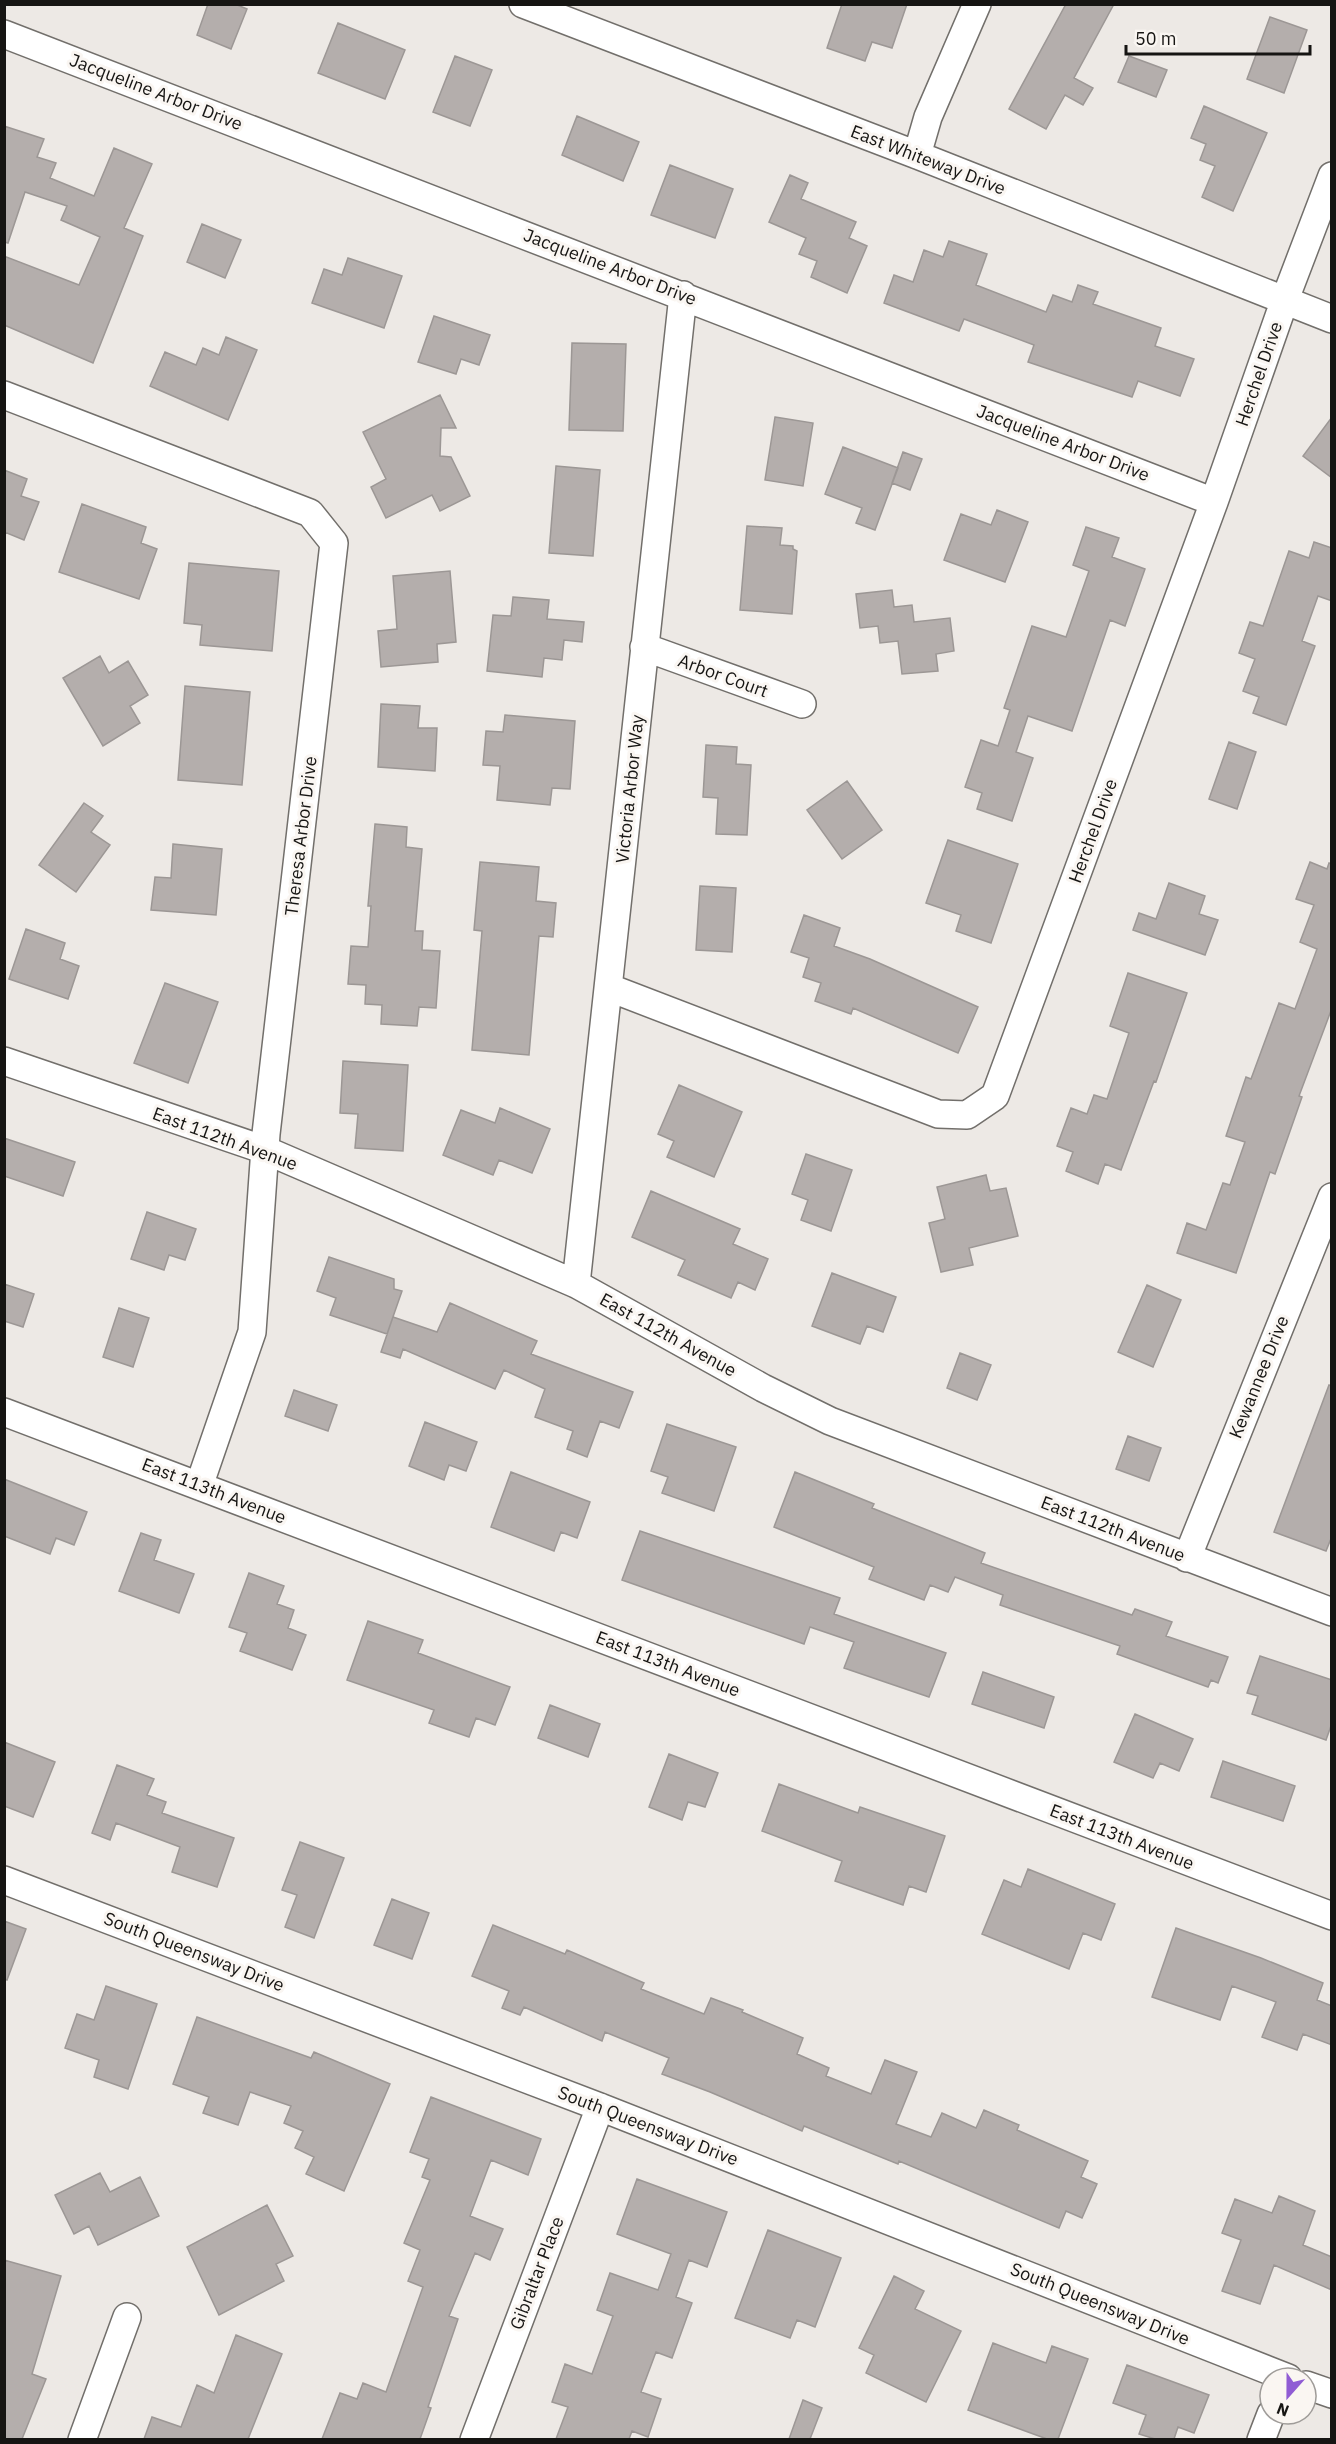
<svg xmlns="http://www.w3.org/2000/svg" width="1336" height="2444" font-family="'IBM Plex Sans',sans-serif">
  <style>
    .building { fill: #b4aeac; stroke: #9c9795; stroke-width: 1.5 }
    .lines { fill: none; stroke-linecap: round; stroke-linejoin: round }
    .minor-casing { stroke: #726f6b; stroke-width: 30 }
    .minor { stroke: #fff; stroke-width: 27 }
    .labels { text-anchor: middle; stroke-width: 6; stroke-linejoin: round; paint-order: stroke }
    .street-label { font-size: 18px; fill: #161513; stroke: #faf6f2 }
  </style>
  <rect width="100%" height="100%" fill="#ede9e5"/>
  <path class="building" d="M208,4h27l12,5 -16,40 -34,-14z
    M842,4h65l-15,44 -20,-6 -7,19 -38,-13z
    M1066,4h48l-40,74 19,10 -10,17 -18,-10 -19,34 -37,-20z
    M1270,17l37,13 -23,63 -37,-14z
    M338,23l67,27 -20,49 -67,-26z
    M455,56l37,14 -22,56 -37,-14z
    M1129,56l38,14 -11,27 -38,-15z
    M1204,106l63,27 -34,78 -31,-14 13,-31 -15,-6 6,-16 -15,-6z
    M577,116l62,26 -16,39 -61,-26z
    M4,126l40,13 -7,18 19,6 -6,15 44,18 20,-48 38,16 -28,64 19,8 -50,127 -89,-38v-69l75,29 21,-48 -39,-17 6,-14 -42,-14 -17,51 -4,-1z
    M670,165l63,24 -18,49 -64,-23z
    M790,175l18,8 -7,16 55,23 -7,16 18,8 -20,47 -36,-16 6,-16 -18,-7 7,-16 -37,-16z
    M202,224l39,16 -16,38 -38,-16z
    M949,241l38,13 -11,31 70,27 7,-17 19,7 6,-17 20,7 -5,12 68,24 -6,18 39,13 -14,37 -42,-15 -6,16 -104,-35 6,-17 -70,-26 -5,12 -75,-28 10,-28 19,7 11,-32 19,7z
    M348,258l54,18 -18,52 -72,-25 12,-34 18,6z
    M434,316l56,19 -11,30 -18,-6 -5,15 -38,-12z
    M226,337l31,13 -29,70 -78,-34 15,-34 31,13 7,-17 16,7z
    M572,343l54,1 -3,87 -54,-1z
    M440,395l16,33h-15l-1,28 11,1 19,39 -30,15 -8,-16 -46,23 -15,-31 15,-8 -23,-47z
    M775,417l38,6 -10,63 -38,-6z
    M1332,417v61l-29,-22z
    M843,447l55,21 -23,62 -19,-7 6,-15 -37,-14z
    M903,452l19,7 -12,31 -18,-7z
    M556,466l44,4 -7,86 -44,-3z
    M4,470l23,9 -6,17 18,6 -15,38 -17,-7 -3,1z
    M82,504l64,23 -5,16 16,6 -18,50 -80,-27z
    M997,510l31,12 -23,60 -61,-22 17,-46 30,11z
    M747,526l35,2 -2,17 13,1v3l4,2 -5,63 -52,-4z
    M1086,527l33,11 -7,19 33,12 -20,57 -15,-6 -38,111 -44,-15 -12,36 17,6 -21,63 -35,-12 5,-16 -17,-6 16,-47 17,6 12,-36 -6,-2 28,-82 34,11 23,-66 -16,-6z
    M1314,542l18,6v53l-14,-5 -16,45 13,5 -29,79 -33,-12 6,-16 -16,-6 12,-32 -16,-6 11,-31 13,4 26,-75 20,7z
    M189,563l90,8 -7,80 -72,-6 2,-20 -18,-2z
    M450,571l6,71 -19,2 1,18 -57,5 -3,-36 19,-2 -4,-53z
    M892,590l2,17 18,-2 2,17 36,-4 4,33 -18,3 2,17 -36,3 -4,-33 -18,2 -2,-17 -18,2 -4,-34z
    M513,597l36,3 -2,19 37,3 -2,20 -18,-2 -2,20 -18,-2 -2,19 -55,-6 6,-56 18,1z
    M100,656l9,17 19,-12 20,34 -18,11 10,17 -37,23 -40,-68z
    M185,686l65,6 -8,93 -64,-5z
    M381,704l39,2 -2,22h19l-2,43 -57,-4z
    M505,715l70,6 -5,68 -18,-1 -2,17 -53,-5 3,-34 -17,-1 3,-34 17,1z
    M1229,742l27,10 -19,57 -28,-10z
    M706,745l31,2 -1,17 15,1 -4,70 -31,-1 2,-36 -15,-1z
    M847,781l35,49 -40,29 -35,-49z
    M84,803l19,13 -12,16 19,13 -34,47 -37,-27z
    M375,824l32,3 -1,20 16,2 -7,82h8l-1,19 18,1 -4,57 -17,-1 -2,19 -36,-2 1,-19 -17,-1 1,-19 -18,-1 3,-38 17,1 3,-41h-3z
    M948,840l70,24 -27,79 -35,-12 5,-16 -35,-12z
    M173,844l49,5 -6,66 -65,-5 4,-33 16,1z
    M480,862l59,5 -3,34 20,2 -3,34 -14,-1 -10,119 -57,-5 10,-119 -8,-1z
    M1310,862l17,7 2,-6 3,1v144l-33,88 3,1 -27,77 -5,-2 -34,101 -59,-20 10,-30 19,7 17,-47 7,2 15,-43 -19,-6 20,-59 5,2 28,-76 16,6 22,-60 -17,-7 14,-37 -18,-6z
    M1169,883l36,13 -6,18 19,6 -13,35 -72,-25 6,-17 17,6z
    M700,886l36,2 -4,64 -36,-2z
    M804,915l36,13 -6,18 36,13 108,48 -20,46 -105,-45 -2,6 -36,-13 6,-18 -18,-6 6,-19 -18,-6z
    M26,929l39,14 -5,16 19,7 -11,33 -59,-20z
    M1128,973l59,20 -31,89 -2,-1 -33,89 -16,-6 -7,20 -32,-13 7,-19 -16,-6 14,-38 16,6 7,-19 13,4 22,-66 -19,-7z
    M165,983l53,19 -30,81 -54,-20z
    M343,1061l65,4 -5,86 -48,-3 3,-34 -18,-1z
    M679,1085l63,27 -28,65 -47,-20 7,-16 -16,-7z
    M500,1108l50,21 -18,44 -33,-13 -6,15 -50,-20 18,-45 34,13z
    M4,1138l71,24 -12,34 -59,-20z
    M806,1154l46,16 -21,61 -30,-11 7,-20 -16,-6z
    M986,1175l4,16 16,-3 12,48 -49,12 4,17 -32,7 -12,-49 16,-4 -8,-32z
    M651,1191l89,38 -7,15 35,15 -13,31 -17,-8 -7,16 -53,-23 7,-15 -53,-23z
    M147,1212l49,17 -11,31 -16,-5 -5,15 -33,-11z
    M329,1257l65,22v10l8,2 -15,43 -57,-19 6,-17 -19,-7z
    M832,1273l64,24 -13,35 -16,-6 -7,18 -48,-18z
    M4,1284l30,10 -11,33 -19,-6z
    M1147,1285l34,15 -28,67 -35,-15z
    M450,1303l87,38 -6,13 102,38 -14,36 -19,-7 -13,36 -20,-8 6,-18 -38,-14 10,-28 -41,-19 -9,19 -92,-40 -3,9 -19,-6 12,-35 44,15z
    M119,1308l30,10 -16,49 -30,-10z
    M960,1353l31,12 -14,35 -30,-12z
    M1329,1385l3,1v150l-6,15 -52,-19z
    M294,1390l43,15 -9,26 -43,-15z
    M425,1422l52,20 -11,29 -17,-6 -5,15 -35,-14z
    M667,1424l69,23 -22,64 -52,-18 6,-16 -17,-6z
    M1128,1436l33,12 -12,33 -33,-12z
    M511,1472l79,30 -13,36 -16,-6 -7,19 -63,-24z
    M795,1472l79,32 -2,4 113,45 -4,10 151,52 3,-6 37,13 -6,14 62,21 -10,26 -7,-3 -3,7 -91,-33 3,-8 -120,-41 3,-10 -48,-18 -7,15 -18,-7 -6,15 -55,-21 5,-12 -100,-40z
    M4,1479l83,33 -13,33 -18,-7 -6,16 -46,-18z
    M640,1531l200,67 -6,16 112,39 -17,44 -85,-29 10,-26 -44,-15 -6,17 -182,-64z
    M141,1533l20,7 -7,20 40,14 -15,39 -60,-22z
    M249,1573l35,13 -7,18 17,6 -6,18 18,7 -14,35 -52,-19 7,-18 -18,-6z
    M368,1621l55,19 -5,13 92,34 -15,38 -19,-7 -7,19 -40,-14 5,-13 -87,-30z
    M1260,1656l72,24v43l-6,17 -74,-26 6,-18 -11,-3z
    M983,1672l71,25 -10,31 -72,-24z
    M550,1705l50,19 -12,33 -50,-19z
    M1135,1714l58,25 -14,32 -19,-8 -7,15 -39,-16z
    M4,1742l51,20 -22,55 -29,-11z
    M669,1754l49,19 -13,34 -17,-5 -6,18 -33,-13z
    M1223,1761l72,25 -12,35 -72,-24z
    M117,1765l37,14 -7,16 19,7 -4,11 72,25 -17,49 -45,-15 8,-25 -64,-24 -6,17 -18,-7z
    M779,1784l79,29 2,-6 85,29 -19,56 -17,-6 -6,19 -68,-24 7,-20 -80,-30z
    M300,1842l44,16 -30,80 -29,-11 12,-32 -15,-5z
    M1028,1869l87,35 -14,36 -18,-7 -14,36 -87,-35 22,-54 17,7z
    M392,1899l37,14 -17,46 -38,-14z
    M4,1921l22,8 -19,51 -3,-1z
    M493,1925l72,29 2,-4 77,33 -3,6 63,25 7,-16 32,12 -1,2 61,26 -6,16 32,14 -3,8 45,18 14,-34 32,12 -21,52 35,13 11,-24 34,15 8,-18 35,15 -2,5 71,31 -7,16 16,7 -15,34 -16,-7 -7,17 -160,-67 -1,3 -94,-38 -2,5 -92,-39 -48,-18 7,-16 -64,-26 -3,9 -78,-34 -4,8 -18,-7 7,-17 -37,-15z
    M1176,1928l85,30 62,25 -6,17 15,6v39l-29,-11 -6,16 -35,-13 14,-35 -44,-16 -12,34 -68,-23z
    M106,1986l51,18 -29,85 -34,-12 5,-17 -34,-12 12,-34 17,6z
    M197,2017l114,41 3,-6 76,32 -46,107 -38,-17 8,-17 -19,-9 8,-17 -19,-8 7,-17 -41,-14 -12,33 -35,-12 6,-16 -36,-13z
    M431,2097l110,42 -13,36 -37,-15 -21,56 33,13 -13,31 -15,-7 -26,63 9,3 -30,88 3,1 -11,31h-98l18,-46 17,6 6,-16 23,9 37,-105 -15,-6 12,-31 -16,-7 26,-63 -8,-3 7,-18 -19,-7z
    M100,2173l10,19 30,-15 19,39 -61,29 -9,-19 -15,8 -19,-39z
    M637,2179l90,33 -20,55 -18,-7 -13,37 16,6 -20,55 -16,-6 -15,40 20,7 -13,38 -16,-6 -3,8h-73l12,-32 -16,-5 13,-38 27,10 21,-58 -16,-6 13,-37 48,17 13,-36 -54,-20z
    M1279,2196l36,15 -12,34 29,12v33l-58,-25 -14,39 -38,-13 19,-51 -19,-7 13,-34 37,14z
    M267,2205l26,51 -17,8 8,17 -65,34 -32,-68z
    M768,2230l73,28 -26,69 -18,-7 -7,18 -55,-20z
    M4,2260l57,16 -29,98 14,5 -24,60h-18z
    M894,2276l30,15 -9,18 46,22 -35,71 -60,-29 8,-18 -15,-7z
    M236,2335l46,19 -34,85h-104l8,-22 29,10 16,-42 17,8z
    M993,2343l53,20 6,-17 36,13 -30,80h-11l-79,-29z
    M1127,2365l82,30 -15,38 -16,-6 -4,12h-19l-16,-5 7,-19 -33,-12z
    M803,2400l19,8 -12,31h-21z"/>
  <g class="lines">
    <defs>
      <path id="minor" d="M523,4l394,151 415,164
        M4,34l1210,468
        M917,155l11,-38 49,-113
        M4,395l306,118 24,30 -68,591 -14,198 -53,154
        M644,647l158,57
        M610,988l328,126 29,1 28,-19 219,-594 70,-200 48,-126
        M4,1061l261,89 311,134 187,104 67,33 502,191
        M576,1284l107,-989
        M4,1412l1328,504
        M1187,1558l145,-361
        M4,1880l596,227 688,271
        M1306,2385l26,9
        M82,2440l45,-123
        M474,2440l126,-333
        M1261,2440l10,-26"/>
    </defs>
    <use href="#minor" class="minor-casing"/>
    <use href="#minor" class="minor"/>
  </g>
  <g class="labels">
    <g class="street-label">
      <text transform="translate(156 92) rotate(21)" y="6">Jacqueline Arbor Drive</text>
      <text transform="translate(928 160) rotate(21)" y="6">East Whiteway Drive</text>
      <text transform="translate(610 267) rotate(21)" y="6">Jacqueline Arbor Drive</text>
      <text transform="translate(1259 374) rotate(-71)" y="6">Herchel Drive</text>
      <text transform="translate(1063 443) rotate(21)" y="6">Jacqueline Arbor Drive</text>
      <text transform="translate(723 676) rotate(20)" y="6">Arbor Court</text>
      <text transform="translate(630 789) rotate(-84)" y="6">Victoria Arbor Way</text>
      <text transform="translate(1093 831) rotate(-70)" y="6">Herchel Drive</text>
      <text transform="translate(301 836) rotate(-83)" y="6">Theresa Arbor Drive</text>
      <text transform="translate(225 1139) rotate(20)" y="6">East 112th Avenue</text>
      <text transform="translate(668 1335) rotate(29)" y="6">East 112th Avenue</text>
      <text transform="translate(1259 1377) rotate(-68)" y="6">Kewannee Drive</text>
      <text transform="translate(214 1491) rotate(21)" y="6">East 113th Avenue</text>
      <text transform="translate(1113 1529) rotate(21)" y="6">East 112th Avenue</text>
      <text transform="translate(668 1664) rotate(21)" y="6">East 113th Avenue</text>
      <text transform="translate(1122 1837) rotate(21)" y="6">East 113th Avenue</text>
      <text transform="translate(194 1952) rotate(21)" y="6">South Queensway Drive</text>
      <text transform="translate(648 2126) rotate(21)" y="6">South Queensway Drive</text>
      <text transform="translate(537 2273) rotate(-69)" y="6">Gibraltar Place</text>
      <text transform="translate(1100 2304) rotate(22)" y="6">South Queensway Drive</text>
    </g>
  </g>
  <rect width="1336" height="2444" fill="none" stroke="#161513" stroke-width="12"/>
  <g transform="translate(1288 2396) rotate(201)"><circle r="28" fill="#faf6f2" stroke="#9f9c99" stroke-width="1.5"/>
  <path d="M0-4.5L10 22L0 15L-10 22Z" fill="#905cd4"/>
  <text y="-9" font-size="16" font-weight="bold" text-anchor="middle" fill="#161513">N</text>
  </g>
  <path d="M1126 45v9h184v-9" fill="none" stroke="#161513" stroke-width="3"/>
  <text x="1135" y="45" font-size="18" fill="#161513" stroke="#faf6f2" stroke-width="4.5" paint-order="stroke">50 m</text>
</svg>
